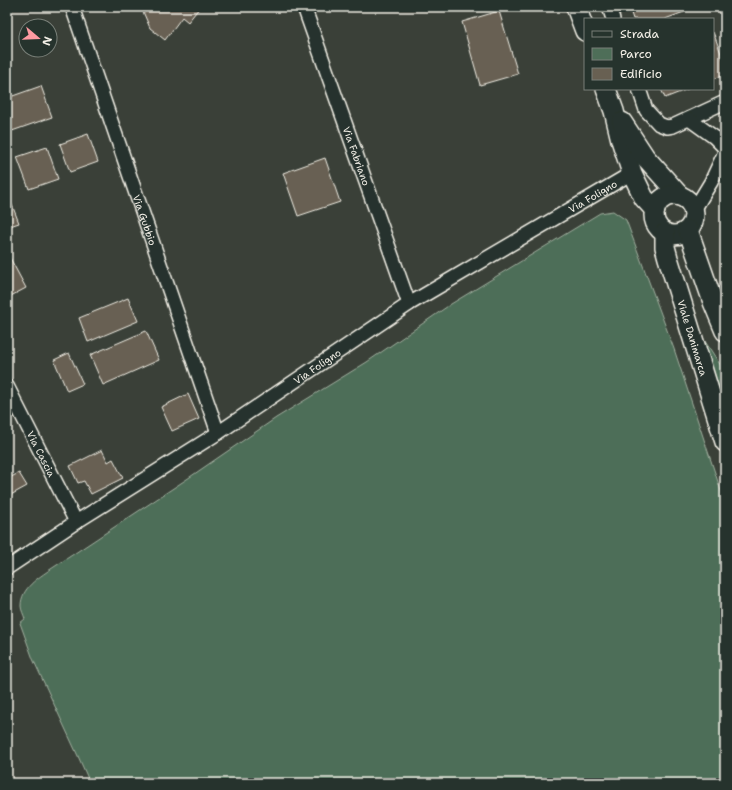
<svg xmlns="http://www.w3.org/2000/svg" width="732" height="790" font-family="'Shantell Sans',sans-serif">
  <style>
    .green { fill: #4e6e58; stroke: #a1b0a0 }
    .building { fill: #686052; stroke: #f4f1e8 }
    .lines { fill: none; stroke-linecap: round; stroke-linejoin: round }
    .minor-casing { stroke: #f4f1e8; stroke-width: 16 }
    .secondary-casing { stroke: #f4f1e8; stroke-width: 22 }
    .minor { stroke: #26332d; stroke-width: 13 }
    .secondary { stroke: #26332d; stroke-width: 19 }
    .labels { text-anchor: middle; stroke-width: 3; stroke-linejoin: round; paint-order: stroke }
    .street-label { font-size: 10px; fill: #f4f1e8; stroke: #26332d }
  </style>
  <rect width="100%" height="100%" fill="#3a4038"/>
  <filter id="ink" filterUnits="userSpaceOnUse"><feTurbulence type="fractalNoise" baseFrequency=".025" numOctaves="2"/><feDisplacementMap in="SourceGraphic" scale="8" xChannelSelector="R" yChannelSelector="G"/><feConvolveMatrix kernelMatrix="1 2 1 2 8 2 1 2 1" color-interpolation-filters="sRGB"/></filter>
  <g filter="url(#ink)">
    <path class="green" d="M613,211l13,9 48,129 51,154v280h-635l-12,-27 -45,-97 -13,-36 5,-4c-1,-4 -4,-9 -4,-13 0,-18 17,-28 30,-37l136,-90 89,-61 91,-56 84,-58 149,-91z
      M697,329l28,43v40z"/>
    <path class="building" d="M141,7h59l-12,15 -6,-5 -17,23 -15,-12z
      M629,7h53l2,5 -19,7h-32z
      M499,11l19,63 -38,11 -18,-63z
      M713,32l12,32v11l-12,4z
      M41,86l11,31 -40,14 -5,-13v-20z
      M661,89h27l-23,9z
      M88,134l10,28 -28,10 -10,-28z
      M47,147l11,32 -29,10 -12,-32z
      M325,158l15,44 -42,14 -15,-43z
      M7,192l12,31 -12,4z
      M10,258l16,30 -19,10v-38z
      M128,298l10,23 -50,21 -9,-24z
      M146,331l13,29 -56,25 -13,-30z
      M69,353l14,31 -16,7 -13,-31z
      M188,394l11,25 -27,12 -11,-24z
      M102,450l6,12 5,-3 10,19 -32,16 -7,-13 -6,2 -8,-17z
      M19,473l8,13 -20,11v-18z"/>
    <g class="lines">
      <defs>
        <g id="minor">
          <path id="s1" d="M72,7l146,426"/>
          <path id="s2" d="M304,7l105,297"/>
          <path d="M609,7l4,12"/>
          <path d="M639,89l7,21 13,14 8,3 6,-1 52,-24"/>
          <path d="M689,119l25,18 11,11"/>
          <path d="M694,210l17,-28 14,-30"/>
          <path id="s3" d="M7,386l69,136"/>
          <path id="s4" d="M7,568l69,-46 142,-89 191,-129 223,-131"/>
        </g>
        <g id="secondary">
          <path d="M576,7l9,24"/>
          <path d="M606,89l8,22 7,29 11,33 12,25 11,12"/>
          <path d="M622,122l23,35 35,39"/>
          <circle cx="674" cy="215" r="20"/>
          <path d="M688,230l25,72 12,29"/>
          <path id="s5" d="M665,233v14l3,11 57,184"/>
        </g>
      </defs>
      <use href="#minor" class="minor-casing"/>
      <use href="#secondary" class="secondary-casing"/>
      <use href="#minor" class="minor"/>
      <use href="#secondary" class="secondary"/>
    </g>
  </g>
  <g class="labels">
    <g class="street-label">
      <text dy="4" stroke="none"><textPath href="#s2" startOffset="158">Via Fabriano</textPath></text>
      <text dy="4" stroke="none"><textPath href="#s4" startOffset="694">Via Foligno</textPath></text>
      <text dy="4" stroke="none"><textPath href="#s1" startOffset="225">Via Gubbio</textPath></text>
      <text dy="4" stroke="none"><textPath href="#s5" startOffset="109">Viale Danimarca</textPath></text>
      <text dy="4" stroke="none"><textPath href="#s4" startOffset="370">Via Foligno</textPath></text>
      <text dy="4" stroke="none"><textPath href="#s3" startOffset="76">Via Cascia</textPath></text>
    </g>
  </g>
  <rect width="732" height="790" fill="none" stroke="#26332d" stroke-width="24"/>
  <rect x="12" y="12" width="708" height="766" fill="none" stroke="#f4f1e8" stroke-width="1.5" filter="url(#ink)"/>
  <rect x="584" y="18" width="130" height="72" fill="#26332d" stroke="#787f78"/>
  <rect x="592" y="31" width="20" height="6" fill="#26332d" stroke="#787f78"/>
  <text x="620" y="38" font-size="12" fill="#f4f1e8">Strada</text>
  <rect x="592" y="48" width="20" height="12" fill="#4e6e58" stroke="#787f78"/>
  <text x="620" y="58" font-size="12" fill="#f4f1e8">Parco</text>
  <rect x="592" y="68" width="20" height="12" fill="#686052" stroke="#787f78"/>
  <text x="620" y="78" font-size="12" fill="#f4f1e8">Edificio</text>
  <g transform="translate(38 38) rotate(109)"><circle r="19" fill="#26332d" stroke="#787f78"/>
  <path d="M0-3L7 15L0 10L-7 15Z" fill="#ff9aa2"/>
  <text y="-6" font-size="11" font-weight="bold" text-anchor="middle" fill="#f4f1e8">N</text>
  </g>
</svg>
